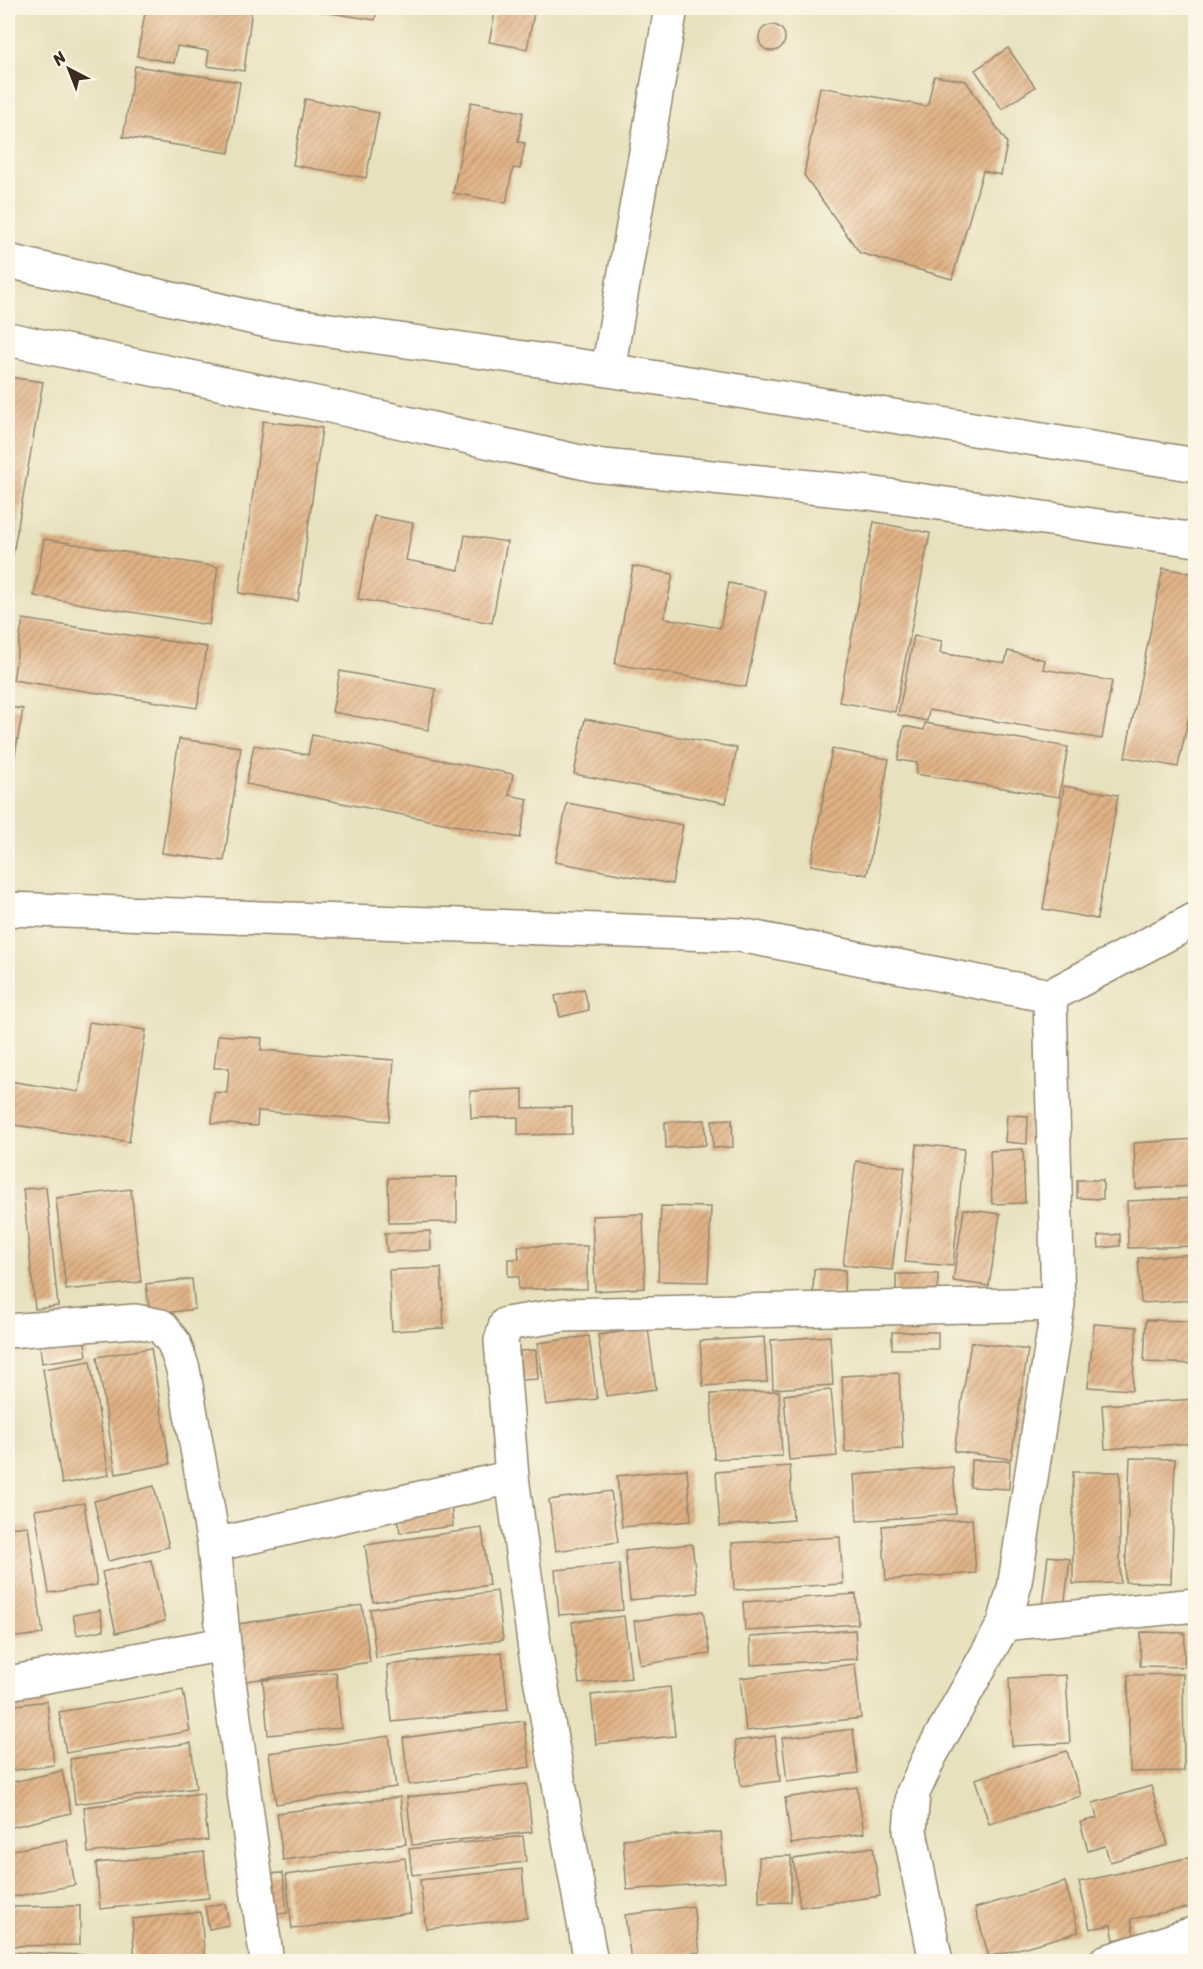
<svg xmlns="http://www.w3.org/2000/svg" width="1203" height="1969" font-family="Sriracha,sans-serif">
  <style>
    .building { fill: url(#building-hatch) }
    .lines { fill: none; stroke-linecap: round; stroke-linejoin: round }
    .minor-casing { stroke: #92866e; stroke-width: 36 }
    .minor { stroke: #fff; stroke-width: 33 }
  </style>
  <defs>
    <pattern id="building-hatch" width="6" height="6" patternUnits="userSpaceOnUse" patternTransform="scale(1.5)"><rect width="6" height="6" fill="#e1b386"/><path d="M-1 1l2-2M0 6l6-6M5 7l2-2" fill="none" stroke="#b8926d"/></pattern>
  </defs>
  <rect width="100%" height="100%" fill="#fcf5e5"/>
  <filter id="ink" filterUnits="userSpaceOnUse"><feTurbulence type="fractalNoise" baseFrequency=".0167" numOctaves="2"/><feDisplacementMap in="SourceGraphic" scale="12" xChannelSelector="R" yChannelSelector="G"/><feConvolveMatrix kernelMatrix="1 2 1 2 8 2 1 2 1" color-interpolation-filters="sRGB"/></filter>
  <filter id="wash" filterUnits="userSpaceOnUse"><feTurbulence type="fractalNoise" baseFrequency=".008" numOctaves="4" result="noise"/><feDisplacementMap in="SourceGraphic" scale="24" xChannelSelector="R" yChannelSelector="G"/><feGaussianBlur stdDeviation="1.35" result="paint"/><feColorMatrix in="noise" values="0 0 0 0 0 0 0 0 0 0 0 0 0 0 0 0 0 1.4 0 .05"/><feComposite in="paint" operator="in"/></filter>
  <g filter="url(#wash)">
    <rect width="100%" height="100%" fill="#e8e1be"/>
    <g id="blocks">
      <path class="building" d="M146,8h106l-8,63 -37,-5 2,-15 -32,-5 -3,17 -37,-7z
        M318,8h59l-2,12 -57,-9z
        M496,8h39l-8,41 -38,-7z
        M759 38a13 13 0 1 1 26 0a13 13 0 1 1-26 0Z
        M1008,48l27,39 -33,22 -27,-39z
        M135,66l105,16 -11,71 -106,-16z
        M934,76l32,5 41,62 -6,32 -18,-4 -31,108 -92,-26 -56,-78 16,-88 105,19 3,-2z
        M305,99l74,14 -13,65 -73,-13z
        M471,102l52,10 -5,30 7,1 -5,26 -7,-1 -7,35 -53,-10z
        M8,377l35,5 -31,178 -4,-1z
        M263,421l59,7 -24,173 -59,-8z
        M374,516l39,7 -7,37 53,10 6,-35 42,7 -15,81 -134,-24z
        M874,522l56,11 -35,179 -56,-10z
        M44,539l174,28 -9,58 -175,-29z
        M633,566l40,8 -9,44 56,10 9,-45 37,8 -20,96 -131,-23z
        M1163,568l33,6v108l-18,85 -53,-10z
        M23,619l184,28 -10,61 -184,-28z
        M914,636l28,5 -2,12 65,10 3,-12 37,9 -2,9 69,12 -10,58 -173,-29 -2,11 -29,-6z
        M340,671l96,18 -8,41 -96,-18z
        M8,707l15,2 -14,80h-1z
        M585,719l152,29 -11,55 -152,-29z
        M925,723l143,24 -9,50 -143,-23 1,-11 -19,-3 6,-34 20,4z
        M312,735l201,39 -4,21 19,4 -8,39 -274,-54 8,-39 54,10z
        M179,739l62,8 -17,114 -62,-8z
        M832,749l57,10 -22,116 -56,-10z
        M1064,786l54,9 -21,124 -54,-10z
        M567,803l116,22 -11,59 -117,-22z
        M584,989l5,21 -29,7 -5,-21z
        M8,1009l5,1 -4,25h-1z
        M89,1022l57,8 -17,112 -121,-18v-43l71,11z
        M218,1035l44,3 -1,12 133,10 -5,61 -131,-10 -1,15 -45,-3 2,-31 13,1 2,-25h-15z
        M523,1089v19l49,-1v27l-54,1v-18l-47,1 -1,-27z
        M1007,1115l21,1 -1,28 -22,-2z
        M732,1119l1,28 -20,1 -1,-28z
        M705,1120l1,25 -40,3 -1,-26z
        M1196,1139v47l-60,3 -2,-46z
        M917,1144l47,5 -11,117 -48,-4z
        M1023,1149l2,54 -33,1 -2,-53z
        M856,1161l49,6 -13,103 -49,-5z
        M457,1177v45l-68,1 -1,-45z
        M1077,1180h26v19l-26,-1z
        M46,1187l12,119 -23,3 -12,-120z
        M131,1189l10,93 -75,8 -10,-92z
        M1196,1198v48l-68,2 -1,-47z
        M661,1206l50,1 -3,75 -50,-1z
        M964,1209l36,5 -11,72 -36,-5z
        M643,1214l2,74 -50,3 -3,-75z
        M430,1231l1,19 -44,2 -2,-19z
        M1120,1234v12l-21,2 -1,-12z
        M518,1246h69v43h-69l1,-12 -11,-1v-17h11z
        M1196,1254v46l-55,3 -3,-45z
        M441,1268l3,60 -52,3 -3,-61z
        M814,1269l31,1 -1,23 -31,-1z
        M896,1274h42v20h-42z
        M192,1279l3,30 -45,6 -4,-31z
        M1146,1320l50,1v43l-52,-2z
        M1094,1324l43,3 -5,63 -44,-3z
        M648,1328l8,61 -50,7 -8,-61z
        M83,1330l4,26 -45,7 -3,-26z
        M892,1332h46v17h-46z
        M589,1336l8,63 -51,6 -8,-62z
        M830,1336l3,49 -60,4 -2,-49z
        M764,1337l3,45 -64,4 -3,-45z
        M971,1342l57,8 -17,109 -57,-8z
        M151,1348l19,116 -54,10 -19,-117z
        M536,1350l2,29 -17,1 -1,-29z
        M90,1361l19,114 -47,9 -19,-115z
        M899,1373l4,76 -58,3 -3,-76z
        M831,1390l6,66 -48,4 -5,-65z
        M779,1391l3,65 -68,3 -3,-65z
        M1196,1399v44l-91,6 -3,-44z
        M1130,1458l45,1 -4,124 -46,-1z
        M971,1460l39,1 -1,28 -39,-2z
        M790,1466l3,54 -73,6 -4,-54z
        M953,1467l3,47 -99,7 -3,-46z
        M687,1469l4,52 -69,6 -5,-51z
        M1073,1472h47v111l-47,1z
        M154,1486l15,61 -61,14 -14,-60z
        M611,1491l7,51 -62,9 -7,-51z
        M84,1503l13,82 -48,8 -14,-83z
        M451,1504l2,22 -53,7 -3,-23z
        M972,1519l4,54 -90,7 -4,-54z
        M28,1526l15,108 -35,4v-110z
        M482,1528l7,57 -116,17 -8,-57z
        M840,1537l3,47 -109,6 -2,-47z
        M692,1544l6,49 -68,7 -5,-49z
        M1048,1556l22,3 -6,50 -22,-3z
        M151,1560l14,61 -49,12 -14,-61z
        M619,1564l4,46 -64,5 -4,-45z
        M497,1591l6,49 -127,18 -6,-49z
        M856,1594l2,30 -113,7 -2,-29z
        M362,1605l8,57 -130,20 -8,-57z
        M100,1610l4,20 -27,5 -4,-20z
        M703,1611l7,43 -70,11 -6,-44z
        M624,1616l7,62 -52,6 -7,-62z
        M855,1630l2,29 -106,6 -1,-28z
        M1141,1632l44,1 -1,34 -44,-1z
        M502,1652l6,58 -116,12 -5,-57z
        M855,1664l6,54 -115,13 -6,-53z
        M336,1672l5,56 -73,7 -5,-55z
        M1183,1674l1,97 -54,1 -2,-97z
        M1066,1675l4,68 -58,3 -3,-68z
        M670,1687l5,49 -79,8 -5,-49z
        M183,1690l7,41 -124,22 -7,-41z
        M47,1701l7,64 -46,6v-65z
        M524,1721l6,46 -121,18 -6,-47z
        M853,1729l5,44 -71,9 -5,-44z
        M389,1736l7,51 -120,17 -7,-51z
        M775,1736l5,45 -39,5 -6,-45z
        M191,1743l5,45 -121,16 -5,-45z
        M1067,1751l14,45 -92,28 -14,-45z
        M62,1771l9,42 -63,15v-45z
        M527,1784l5,48 -120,13 -5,-48z
        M1151,1786l17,59 -58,17 -5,-16 -17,5 -8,-29 17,-4 -4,-15z
        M857,1787l7,46 -73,11 -6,-46z
        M203,1793l5,47 -120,13 -4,-46z
        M400,1797l6,47 -123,16 -6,-47z
        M721,1832l4,50 -98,8 -4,-51z
        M523,1836l3,26 -114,13 -3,-26z
        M67,1840l8,45 -67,13v-47z
        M873,1847l7,49 -80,11 -7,-48z
        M204,1852l5,46 -109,11 -4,-46z
        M791,1856v46l-32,1v-46z
        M1196,1856v50l-65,13 3,16 -20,5 -3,-15 -21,4 -11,-47z
        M405,1858l6,55 -119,16 -6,-54z
        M522,1869l5,49 -101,11 -6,-49z
        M283,1873l4,40 -21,2 -4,-41z
        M1065,1882l14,50 -90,25 -14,-49z
        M225,1903l4,22 -20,4 -4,-22z
        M80,1906v39l-72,1v-39z
        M693,1906l7,46 -69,9 -6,-46z
        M201,1912l4,50h-70l-3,-43z
        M8,1952l77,3v7h-77z"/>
    </g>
  </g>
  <g filter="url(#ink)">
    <use href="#blocks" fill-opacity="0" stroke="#92866e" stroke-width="1.5"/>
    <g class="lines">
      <defs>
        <path id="minor" d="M8,261l259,60 341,49 588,95
          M8,339l322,67 264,59 275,28 327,47
          M608,370l63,-362
          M8,909l732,26 310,61 146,-77
          M8,1331l127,-10 26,5 13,17 9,26 31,176 10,99 43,318
          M214,1545l298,-68
          M1004,1624l192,-19
          M8,1683l216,-39
          M591,1962l-56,-312 -23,-173 -11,-136 5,-17 57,-9 495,-11
          M936,1962l-26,-131 3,-38 17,-37 74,-132 10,-36 44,-284 -8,-308
          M1105,1962l91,-29"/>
      </defs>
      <use href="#minor" class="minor-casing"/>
      <use href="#minor" class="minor"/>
    </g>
  </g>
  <rect width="1203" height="1969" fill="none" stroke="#fcf5e5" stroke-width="30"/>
  <g transform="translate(69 69) rotate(318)" stroke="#fcf5e5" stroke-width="4.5" paint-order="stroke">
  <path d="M0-4.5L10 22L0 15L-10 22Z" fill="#3b2a1e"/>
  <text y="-9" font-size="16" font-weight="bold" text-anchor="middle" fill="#3b2a1e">N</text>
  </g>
</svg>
